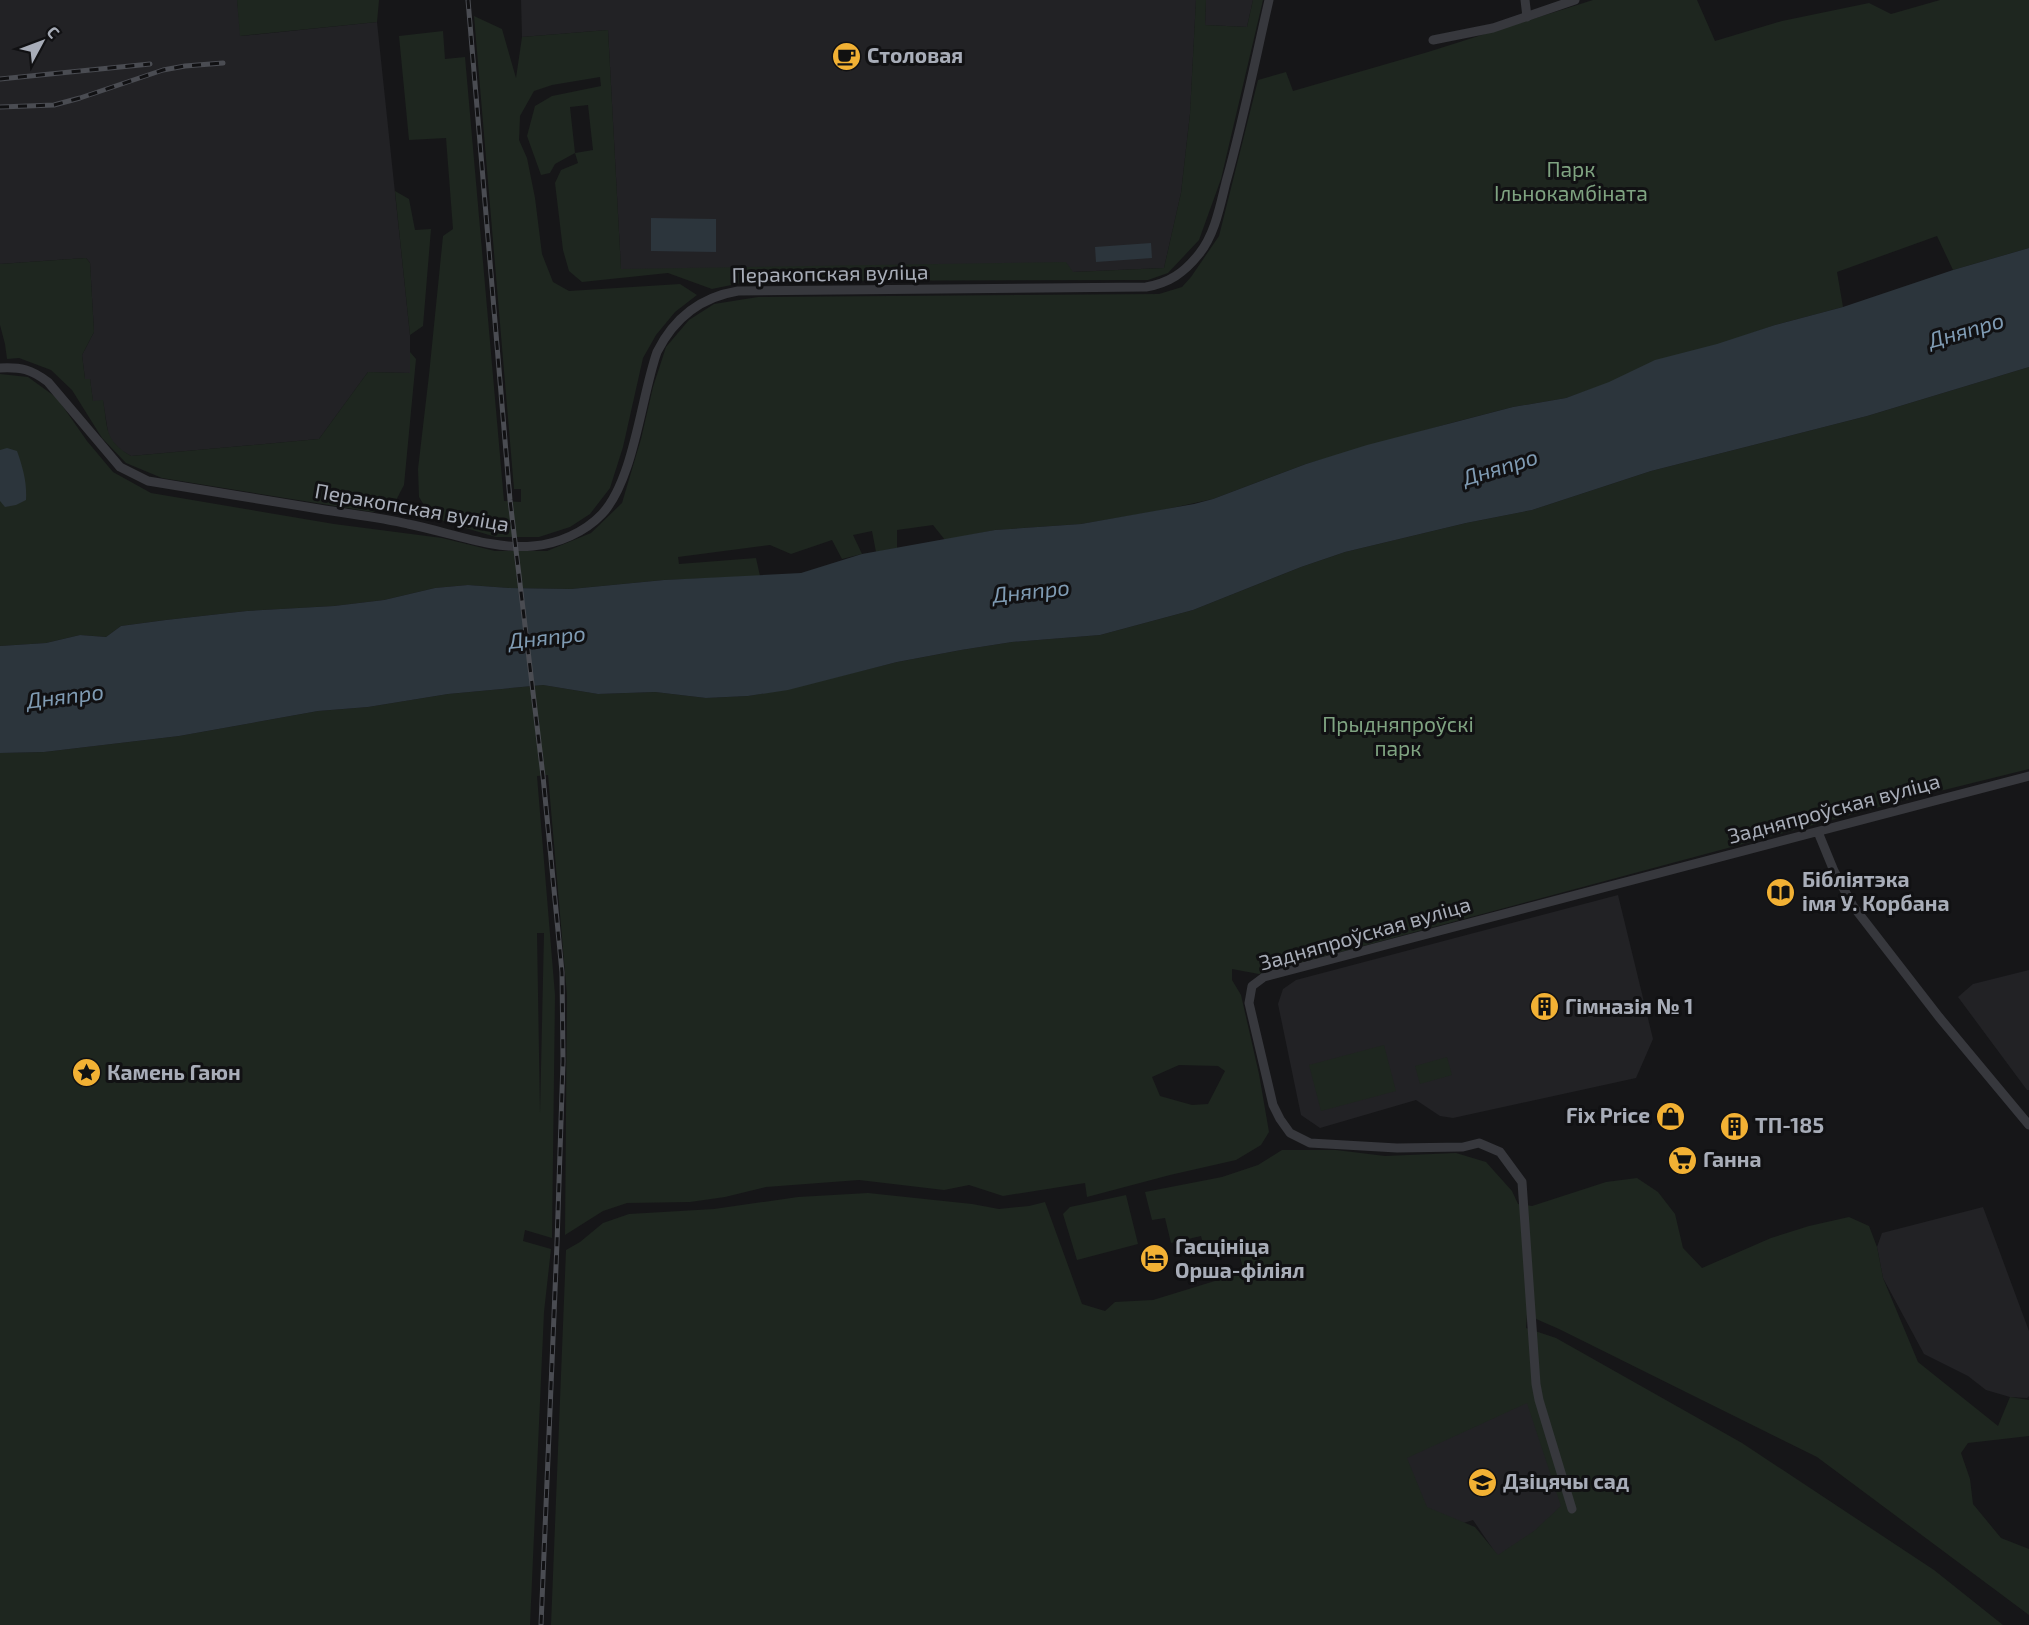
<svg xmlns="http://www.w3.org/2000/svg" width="2029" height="1625" font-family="'Exo 2',sans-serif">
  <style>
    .built { fill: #222225 }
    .green { fill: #1e261f; fill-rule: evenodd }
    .water { fill: #2c353c }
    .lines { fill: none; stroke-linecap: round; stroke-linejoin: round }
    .minor { stroke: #37383d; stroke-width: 9 }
    .rail-casing { stroke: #4a4c52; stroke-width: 5 }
    .rail { stroke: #111113; stroke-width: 3; stroke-dasharray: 9; stroke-linecap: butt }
    .labels { text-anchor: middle; stroke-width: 6; stroke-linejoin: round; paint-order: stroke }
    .poi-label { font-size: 21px; font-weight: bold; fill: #a8adb8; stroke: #111113; text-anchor: start }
    .park-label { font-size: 21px; fill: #7fa381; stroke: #111113 }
    .street-label { font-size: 21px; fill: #a8adb8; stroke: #111113 }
    .water-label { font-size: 22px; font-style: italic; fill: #7f9bb3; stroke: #111113 }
  </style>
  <rect width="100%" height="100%" fill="#161618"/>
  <path class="built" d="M0,0h237l4,36 136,-14 33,313v38l-42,-1 -49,67 -188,17 -12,-7 -10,-11 -6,-37 -10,1 -3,-23h-5l-3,-24 12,-23 -4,-69 -4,-5 -86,6z
    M521,0h675l-6,114 -9,79 -17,75 -91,4 -452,-3 -13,-239 -86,7z
    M1206,0h47l-6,27 -42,-2z
    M1618,895l35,144 -17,39 -183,40 -13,-2 -24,-16 -96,28 -19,-13 -23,-111 5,-15 13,-9z
    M2029,970v120h-2l-69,-93 15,-13z
    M1983,1207l46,124v65l-2,2 -17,-1 -24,-7 -18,-14 -44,-22 -41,-76 -6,-31 5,-14z
    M1531,1395l32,115 -64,48 -26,-38 -44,14 -31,-79z"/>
  <path class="green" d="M237,0h142l-2,22 -137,14z
    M1196,0h10l-1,25 42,2 6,-27h10l-42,179 -22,61 -31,33 -20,7 -397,1 -39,8 -44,-16 -86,9 -13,-11 -6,-21 -8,-67 6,-13 17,-7 -3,-10 -20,11 -5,9 -9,2 -14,-39 8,-30 17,-10 49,-10 -1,-9 -48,8 -18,6 -14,25 -1,24 8,18 8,40 7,56 11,28 16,9 111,-7 17,11 -22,17 -19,23 -13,23 -20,89 -13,41 -20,26 -20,13 -31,10h-43l-51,-15 -18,-12 -8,-13 -1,-28 11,-94 14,-139 10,-7 -7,-91 -37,2 -10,-104 44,-5 2,28 20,-2 39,444 17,1v-13h-7l-40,-473 28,13 14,49 6,-41 86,-7 13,239 445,-7 7,10 91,-4 17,-75 9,-79zM588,105l5,45 -18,3 -5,-46z
    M1593,0h104l18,41 67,-20 87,-18 22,11 49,-14h89v248l-76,22 -16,-34 -100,36 6,35 -68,18 -209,73 -53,9 -62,16 -145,41 -93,35 -55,12 -77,13 -86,6 -50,10 -12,-15 -36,5v18l-21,4 -4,-21 -19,4 9,19 -20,5 -10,-19 -41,14 -21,-9 -92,12 1,7 77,-6 4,18 -96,4 -93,9 -62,-1 -41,-3 -33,3 -51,12 -50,6 -87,5 -81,9 -45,6 -15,11 -26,-2 -34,8 -46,3v-272l28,3 29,21 30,43 26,31 38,21 183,31 108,14 53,13h52l44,-18 31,-30 19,-64 12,-52 13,-40 23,-27 25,-16 44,-7 401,-3 23,-7 9,-10 28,-41 39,-156 28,-8 7,19 135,-39z
    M395,191l14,8 6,31 16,-1 -8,97 -13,9z
    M86,258l4,5 4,69 -12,23 3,24h5l3,22 10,-1c5,29 1,40 28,56l188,-17 49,-67 42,1v-21l6,7 -12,126 -11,21 -21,6 -210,-34 -36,-15 -24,-25 -30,-48 -21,-20 -32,-12 -12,1 -2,-15 -5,-19v-61z
    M2029,367v402l-97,24 -673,181 -27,-5v11l9,15 18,79 10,58 -8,13 -25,15 -66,15 -83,22 -2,-14 -82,13 -34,-11 -25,5 -85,-10 -93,7 -41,10 -35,5 -63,1 -24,8 -38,24 2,-240 -19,-220 -11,1 18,219 -3,243 -27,-8 -2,11 28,8 -7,63 -14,313h-530v-872l44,-1 135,-16 139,-25 50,-4 80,-13 95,-9 55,9 57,-2 51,6 42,-2 40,-7 109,-27 64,-12 51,-8 88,-7 93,-25 108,-43 44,-15 121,-29 66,-13 119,-39 216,-55zM537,933h7l-4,181v-1zM1179,1065l39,1 7,5 -17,33 -16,1 -32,-9 -8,-19z
    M1384,1045l12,46 -75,20 -12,-46z
    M1447,1057l5,18 -32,9 -5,-18z
    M1282,1150h54l49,6 71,-3 30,9 26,29 6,13 14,2 74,-24 31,-4 21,14 17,22 8,34 19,20 69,-30 38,-12 40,-9 20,9 8,21 6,31 35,84 80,64 12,-29 19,3v36l-61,7 -7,10 9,26 3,25 28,34 28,11v66l-212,-158 -258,-128 -32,-14 -1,13 30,10 186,105 192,127 69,55h-1452l15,-375 14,-8 23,-19 26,-9 85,-5 84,-12 70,-4 104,11 27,5 30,-3 16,-4 37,102 23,7 10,-9 38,-2 91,-28 -7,-27 -31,10 -5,-19 -30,7 -6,-25 -13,2 -7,-28 77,-15 36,-12zM1527,1403l34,103 -27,25 -36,24 -23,-28 -48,-20 -20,-49z
    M1126,1195l12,49 -61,16 -14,-46 7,-7z"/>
  <path class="water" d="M651,218l65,1v33l-65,-1z
    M1151,243l1,15 -56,4 -1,-15z
    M2029,248v119l-162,49 -216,55 -119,39 -66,13 -121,29 -44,15 -108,43 -93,25 -88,7 -51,8 -64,12 -109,28 -40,6 -42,2 -51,-6 -57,2 -55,-9 -95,9 -80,13 -50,4 -139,25 -135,16 -44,1v-107l46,-3 34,-8 26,2 15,-11 45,-6 81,-9 87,-5 50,-6 51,-12 33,-3 41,3 62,1 93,-9 137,-7 61,-19 133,-24 86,-6 113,-20 19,-5 93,-35 61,-19 146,-38 53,-9 43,-16 46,-22 62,-16 58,-19 68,-18 110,-37z
    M7,448l10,3c6,17 10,31 9,49l-10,5 -11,2 -5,-6v-51z"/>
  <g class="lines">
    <path class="minor" d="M1525,0l2,17
      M1433,40l60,-12 82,-28
      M0,368c21,-1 31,1 48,14l72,85 28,14c57,9 114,19 171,28 29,5 60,8 89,15 41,8 84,26 125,22 25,-2 52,-14 69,-32 32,-34 39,-117 55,-162 17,-34 44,-55 81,-61l408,-4c23,-4 38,-14 53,-33 16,-20 21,-48 27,-72 17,-60 29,-121 43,-182
      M1818,832l16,39 19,35 86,111 90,108
      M1572,1509l-33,-109 -3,-16 -14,-202 -22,-30 -21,-9 -16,4 -66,1 -87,-5 -20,-10 -10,-14 -7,-14 -24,-102 3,-17 12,-9 765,-201"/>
    <defs>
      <path id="rail" d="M468,0l42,500 33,276 19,196 1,89 -6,182 -16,382
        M0,79l150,-15
        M0,107l54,-2 26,-7 83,-28 22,-4 38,-3"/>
    </defs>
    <use href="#rail" class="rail-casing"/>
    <use href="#rail" class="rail"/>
  </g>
  <defs>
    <symbol id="cafe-disc" viewBox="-11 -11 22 22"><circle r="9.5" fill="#f2b134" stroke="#111113"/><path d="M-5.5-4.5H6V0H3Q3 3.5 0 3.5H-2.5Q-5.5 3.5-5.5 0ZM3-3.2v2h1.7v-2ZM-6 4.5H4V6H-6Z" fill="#111"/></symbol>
    <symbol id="library-disc" viewBox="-11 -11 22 22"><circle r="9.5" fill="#f2b134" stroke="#111113"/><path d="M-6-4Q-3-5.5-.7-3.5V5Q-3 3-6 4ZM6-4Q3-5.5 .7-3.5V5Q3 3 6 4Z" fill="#111"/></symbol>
    <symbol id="building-disc" viewBox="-11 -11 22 22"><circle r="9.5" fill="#f2b134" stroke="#111113"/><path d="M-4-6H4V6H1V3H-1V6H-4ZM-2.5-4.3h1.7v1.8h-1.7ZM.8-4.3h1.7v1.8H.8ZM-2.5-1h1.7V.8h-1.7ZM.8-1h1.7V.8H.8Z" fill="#111"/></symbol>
    <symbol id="sight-disc" viewBox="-11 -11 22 22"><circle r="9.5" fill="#f2b134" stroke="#111113"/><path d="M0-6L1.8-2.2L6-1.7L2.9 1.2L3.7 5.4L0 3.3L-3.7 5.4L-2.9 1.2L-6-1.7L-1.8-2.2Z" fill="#111"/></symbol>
    <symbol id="shop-disc" viewBox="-11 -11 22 22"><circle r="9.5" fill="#f2b134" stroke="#111113"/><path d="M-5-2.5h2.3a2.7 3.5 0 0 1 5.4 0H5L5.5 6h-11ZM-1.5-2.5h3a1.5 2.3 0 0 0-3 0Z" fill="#111"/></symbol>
    <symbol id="supermarket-disc" viewBox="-11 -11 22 22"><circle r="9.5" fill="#f2b134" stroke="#111113"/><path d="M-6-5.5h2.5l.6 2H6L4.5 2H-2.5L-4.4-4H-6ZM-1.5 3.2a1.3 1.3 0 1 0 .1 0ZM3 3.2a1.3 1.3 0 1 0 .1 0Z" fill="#111"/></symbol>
    <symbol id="hotel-disc" viewBox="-11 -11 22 22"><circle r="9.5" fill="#f2b134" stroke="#111113"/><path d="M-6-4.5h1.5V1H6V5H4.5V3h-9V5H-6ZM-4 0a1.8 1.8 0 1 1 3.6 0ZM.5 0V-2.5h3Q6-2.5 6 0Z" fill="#111"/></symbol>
    <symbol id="school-disc" viewBox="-11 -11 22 22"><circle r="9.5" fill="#f2b134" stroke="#111113"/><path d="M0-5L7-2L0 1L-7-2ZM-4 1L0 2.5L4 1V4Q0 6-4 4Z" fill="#111"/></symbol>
  </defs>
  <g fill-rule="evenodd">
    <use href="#cafe-disc" x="830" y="40" width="33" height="33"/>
    <use href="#library-disc" x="1764" y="876" width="33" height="33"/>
    <use href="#building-disc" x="1528" y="990" width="33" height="33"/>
    <use href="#sight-disc" x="70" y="1056" width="33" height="33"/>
    <use href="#shop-disc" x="1654" y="1100" width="33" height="33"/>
    <use href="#building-disc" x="1718" y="1110" width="33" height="33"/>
    <use href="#supermarket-disc" x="1666" y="1144" width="33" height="33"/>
    <use href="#hotel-disc" x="1138" y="1242" width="33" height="33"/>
    <use href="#school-disc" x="1466" y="1466" width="33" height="33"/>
  </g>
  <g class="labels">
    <g class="poi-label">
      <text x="867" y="63">Столовая</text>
      <text x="1802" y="887">Бібліятэка<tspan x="1802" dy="24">імя У. Корбана</tspan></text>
      <text x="1565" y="1014">Гімназія № 1</text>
      <text x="107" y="1080">Камень Гаюн</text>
      <text x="1650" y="1123" text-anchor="end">Fix Price</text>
      <text x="1755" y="1133">ТП-185</text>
      <text x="1703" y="1167">Ганна</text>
      <text x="1175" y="1254">Гасцініца<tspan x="1175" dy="24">Орша-філіял</tspan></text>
      <text x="1503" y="1489">Дзіцячы сад</text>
    </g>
    <g class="park-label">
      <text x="1571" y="177">Парк<tspan x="1571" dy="24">Ільнокамбіната</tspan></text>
      <text x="1398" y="732">Прыдняпроўскі<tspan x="1398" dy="24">парк</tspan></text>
    </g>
    <g class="street-label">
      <text transform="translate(830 274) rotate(-1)" y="7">Перакопская вуліца</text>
      <text transform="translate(412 508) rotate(10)" y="7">Перакопская вуліца</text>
      <text transform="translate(1834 809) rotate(-15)" y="7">Задняпроўская вуліца</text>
      <text transform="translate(1365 934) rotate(-16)" y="7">Задняпроўская вуліца</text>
    </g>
    <g class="water-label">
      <text transform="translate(1966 330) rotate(-16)" y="8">Дняпро</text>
      <text transform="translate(1500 467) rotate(-17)" y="8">Дняпро</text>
      <text transform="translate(1031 591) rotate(-6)" y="8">Дняпро</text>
      <text transform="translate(547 637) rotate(-6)" y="8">Дняпро</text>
      <text transform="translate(65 696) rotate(-7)" y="8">Дняпро</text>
    </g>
  </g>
  <g transform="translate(42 42) rotate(49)" stroke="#111113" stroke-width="4.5" paint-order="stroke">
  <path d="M0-4.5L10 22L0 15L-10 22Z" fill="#a8adb8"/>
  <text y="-9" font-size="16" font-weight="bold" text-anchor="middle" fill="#a8adb8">С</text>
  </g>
</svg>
